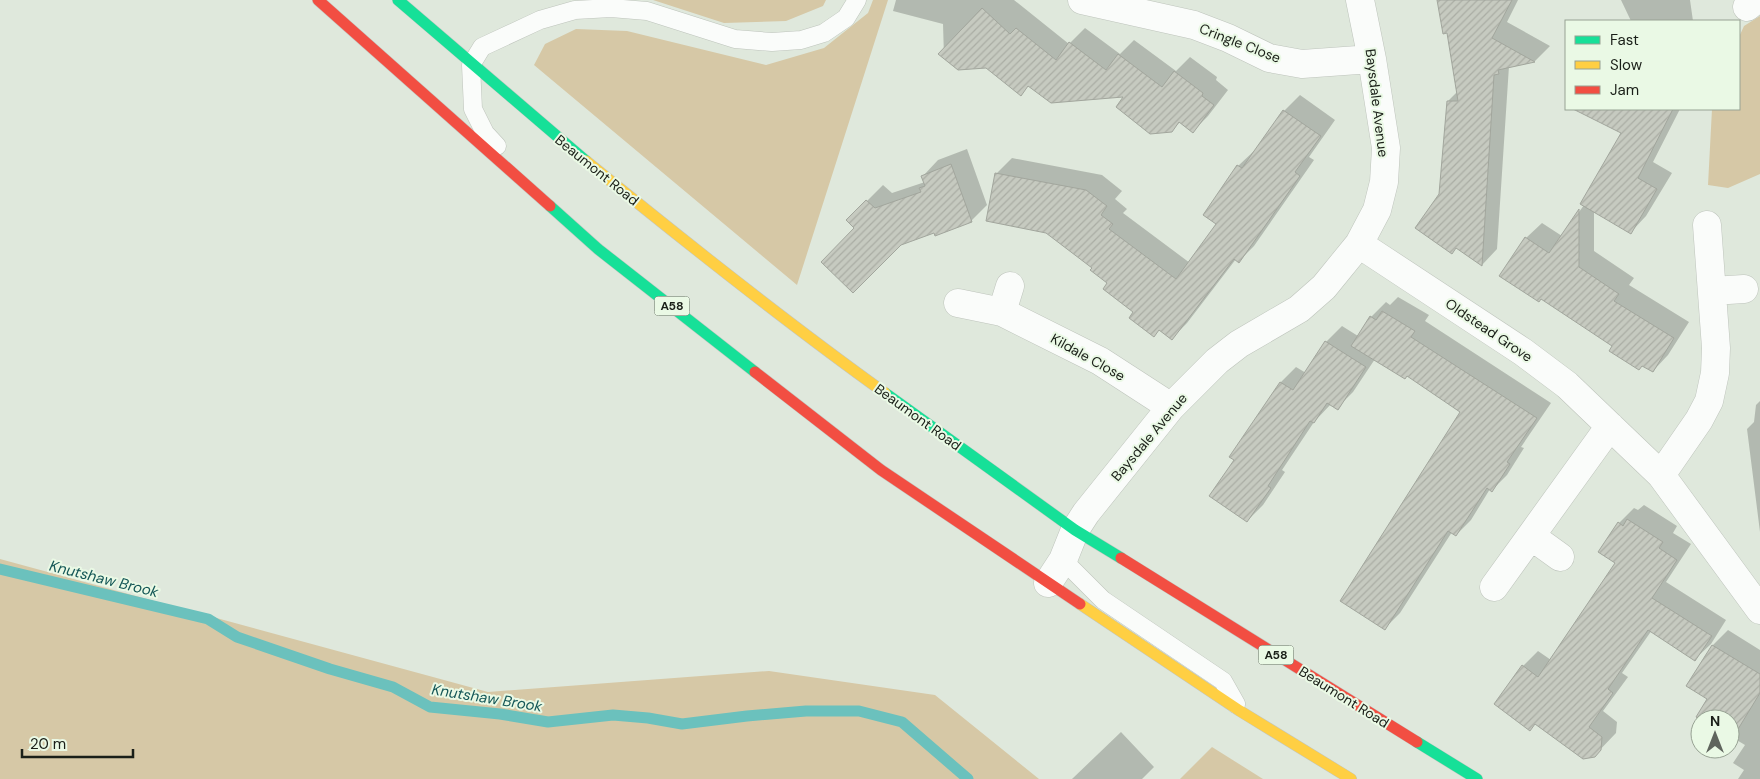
<svg xmlns="http://www.w3.org/2000/svg" width="1760" height="779" font-family="'DM Sans',sans-serif">
  <style>
    .grass { fill: #d6c8a6 }
    .shadow { fill: #0003 }
    .lines { fill: none; stroke-linecap: round; stroke-linejoin: round }
    .stream { stroke: #6bc1bd; stroke-width: 11 }
    .building { fill: url(#building-hatch); stroke: #a2a69d }
    .lane-casing { stroke: #bec4bc; stroke-width: 19 }
    .street-casing { stroke: #bec4bc; stroke-width: 29 }
    .fast-casing { stroke: #c2c6c0; stroke-width: 12 }
    .slow-casing { stroke: #c2c6c0; stroke-width: 12 }
    .jam-casing { stroke: #c2c6c0; stroke-width: 12 }
    .lane { stroke: #fafcfa; stroke-width: 18 }
    .street { stroke: #fafcfa; stroke-width: 28 }
    .fast { stroke: #16e098; stroke-width: 11 }
    .slow { stroke: #ffcf43; stroke-width: 11 }
    .jam { stroke: #f24e42; stroke-width: 11 }
    .labels { text-anchor: middle; stroke-width: 4; stroke-linejoin: round; paint-order: stroke }
    .shield { fill: #eaf9e5; stroke: #586056; stroke-width: 1 }
    .shield-label { font-size: 12px; font-weight: bold; fill: #1a1f18 }
    .street-label { font-size: 14px; fill: #1a1f18; stroke: #eaf9e5 }
    .water-label { font-size: 15px; font-style: italic; fill: #155757; stroke: #eaf9e5 }
  </style>
  <defs>
    <pattern id="building-hatch" width="6" height="6" patternUnits="userSpaceOnUse" patternTransform="scale(1.25)"><rect width="6" height="6" fill="#c6cac0"/><path d="M-1 1l2-2M0 6l6-6M5 7l2-2" fill="none" stroke="#aaada4"/></pattern>
  </defs>
  <rect width="100%" height="100%" fill="#dfe8dc"/>
  <path class="grass" d="M653,0h173l-3,6 -37,15 -62,2z
    M873,0h15l-91,285 -263,-220 11,-21 31,-15 51,2 139,34 58,-17 44,-35z
    M1760,16v158l-32,14 -20,-3 4,-76h27v-72l5,-11z
    M0,559l488,133 281,-21 166,24 104,84h-1039z
    M1212,747l51,32h-83z"/>
  <path class="shadow" d="M896,0h118l55,44 16,-16 35,26 14,-14 42,31 14,-14 27,20 -1,3 12,10 -20,26 -15,15 -13,-9 -9,9 -46,-36 -96,-10 -8,9 -34,-27 -43,-10 -1,-33 -50,-13z
    M1438,0h80l-11,22 43,24 -15,15 -26,5 -12,183 -15,16 -42,-71 8,-93 10,-10 -10,-59z
    M1621,0h69l3,21h-62z
    M1300,95l35,25 -26,37 5,3 -60,86 -15,15 -3,-2 -49,64 -15,15 -12,-9 -6,6 -45,-53 -113,-108 16,-16 90,17 20,16 -7,8 12,10 -4,4 67,50 28,-39 -13,-9 33,-49 16,-15 1,1 29,-41z
    M1624,109h56l-27,53 19,11 -26,43 -15,16 -37,-21v40l40,27 -5,7 60,37 -21,33 -15,16 -39,-25 -88,-108 16,-15 20,13 22,-31 39,-73 -9,-4z
    M967,149l20,56 -16,16 -37,11 -78,-4 -8,-8 35,-35 9,8 33,-11 -2,-6 15,-16z
    M1398,297l31,18 -4,6 126,82 -30,44 3,1 -17,27 -15,15 -2,-1 -19,31 -15,15 -4,-3 -52,81 -15,15 77,-217 -55,-36 -32,-16 -22,33 -16,16 -6,-4 -17,18 -32,48 3,2 -22,33 -16,16 -12,-61 -4,-3 50,-75 15,-15 10,6 20,-31 16,-16 16,10 13,-19 15,-15 4,3z
    M1760,401v131l-13,-103 7,-7 2,-17z
    M1644,505l33,21 -4,7 18,11 -25,38 60,38 -15,24 -16,15 -43,-29 -30,43 6,4 -25,34 14,11 -1,11 -22,23 -58,-33 -6,6 -7,-63 15,-15 13,9 66,-97 2,-40 15,-15 4,2z
    M1728,630l32,20v129h-22l6,-9 -11,-7 12,-18 -15,-9v-17l-21,-21 3,-52z
    M1121,732l33,35 -12,12h-70z"/>
  <g class="lines">
    <path class="stream" d="M0,569l208,50 29,18 93,32 63,18 37,20 70,7 48,8 65,-7 35,3 34,6 65,-8 59,-5h53l43,11 66,57"/>
  </g>
  <path class="building" d="M1437,0h75l-20,38 43,24 -37,8 1,4 -5,1 -12,191 -26,-18 -4,6 -37,-26 24,-34 8,-93h11l-11,-68 -4,1z
    M982,8l28,26 6,-6 40,32 13,-18 37,28 12,-16 44,33 12,-16 29,22 -1,3 12,9 -21,28 -14,-11 -7,10 -22,2 -34,-27 7,-10 -72,6 -23,-17 -7,10 -35,-28 -28,2 -20,-16z
    M1573,109h100l-35,69 19,11 -26,45 -51,-30 41,-71z
    M1283,110l38,26 -26,36 5,4 -61,87 -5,-4 -62,81 -13,-10 -5,7 -25,-19 4,-6 -30,-23 4,-6 -17,-13 2,-2 -46,-35 -60,-12 9,-48 91,17 21,16 -6,9 12,9 -4,5 67,50 40,-55 -13,-9 34,-50 5,3z
    M951,164l21,58 -37,14 -1,-3 -33,12 -48,48 -32,-31 33,-34 -8,-8 20,-20 9,8 46,-16 -2,-4 6,-2 -4,-10z
    M1579,209v58l40,27 -5,7 60,37 -21,34 -11,-6 -3,4 -30,-19 3,-5 -71,-47 -2,3 -40,-26 26,-39 24,16z
    M1382,311l33,20 -4,6 126,81 -30,44 3,2 -18,28 -5,-4 -31,48 -8,-5 -63,99 -45,-29 120,-189 -53,-36 -2,3 -54,-33 19,-30 6,4z
    M1325,341l41,26 -28,43 -11,-7 -13,20 -4,-2 -42,65 3,2 -24,34 -38,-26 25,-36 -5,-3 51,-75 13,8z
    M1627,519l36,23 -4,6 18,12 -25,38 60,38 -17,25 -47,-31 -40,59 5,4 -24,34 13,10 -1,13 -6,7 -12,2 -48,-35 -5,7 -36,-27 28,-39 16,12 77,-114 -17,-11 20,-30 5,4z
    M1712,645l48,29v19l-28,46 -2,-2v-18l-30,1 -4,-3 11,-18 -21,-13z"/>
  <g class="lines">
    <defs>
      <path id="lane" d="M497,146l-12,-13 -12,-24 -2,-44 11,-18 58,-27 35,-10 36,-2 36,3 88,28 37,3 29,-2 23,-7 22,-15 11,-18
        M1063,560l40,40 120,81 13,23"/>
      <path id="street" d="M1082,0l112,25 34,13 41,20 33,6 70,-5
        M1747,7l9,-7
        M1359,244l164,108 44,33 94,90 99,135
        M1712,291l32,-2
        M958,303l44,9 8,-26
        M1002,312l98,49 71,46
        M1661,475l38,-55 10,-19 6,-28 1,-25 -9,-123
        M1531,536l29,21
        M1048,583l15,-23 12,-30 11,-17 85,-106 46,-46 22,-17 60,-35 25,-22 35,-43 18,-34 7,-28 2,-34 -14,-89 -12,-59
        M1494,587l116,-161"/>
      <path id="fast" d="M398,0l188,161
        M550,206l48,43 157,123
        M885,393l190,137 46,28
        M1417,742l60,37"/>
      <path id="slow" d="M586,161c98,80 196,158 299,232
        M1080,604l160,107 111,68"/>
      <path id="jam" d="M318,0l232,206
        M755,372l126,98 199,134
        M1121,558l296,184"/>
    </defs>
    <use href="#lane" class="lane-casing"/>
    <use href="#street" class="street-casing"/>
    <use href="#fast" class="fast-casing"/>
    <use href="#slow" class="slow-casing"/>
    <use href="#jam" class="jam-casing"/>
    <use href="#lane" class="lane"/>
    <use href="#street" class="street"/>
    <use href="#fast" class="fast"/>
    <use href="#slow" class="slow"/>
    <use href="#jam" class="jam"/>
  </g>
  <g class="labels">
    <g class="shield">
      <rect x="654.5" y="296.5" width="35" height="19" rx="4"/>
      <rect x="1258.5" y="645.5" width="35" height="19" rx="4"/>
    </g>
    <g class="shield-label">
      <text x="672" y="310">A58</text>
      <text x="1276" y="659">A58</text>
    </g>
    <g class="street-label">
      <text transform="translate(1240 43) rotate(21)" y="5">Cringle Close</text>
      <text transform="translate(1377 103) rotate(83)" y="5">Baysdale Avenue</text>
      <text transform="translate(597 170) rotate(39)" y="5">Beaumont Road</text>
      <text transform="translate(1489 330) rotate(34)" y="5">Oldstead Grove</text>
      <text transform="translate(1088 357) rotate(29)" y="5">Kildale Close</text>
      <text transform="translate(918 417) rotate(36)" y="5">Beaumont Road</text>
      <text transform="translate(1149 437) rotate(-50)" y="5">Baysdale Avenue</text>
      <text transform="translate(1344 697) rotate(32)" y="5">Beaumont Road</text>
    </g>
    <g class="water-label">
      <text transform="translate(104 579) rotate(14)" y="5">Knutshaw Brook</text>
      <text transform="translate(487 698) rotate(9)" y="5">Knutshaw Brook</text>
    </g>
  </g>
  <rect x="1565" y="20" width="175" height="90" fill="#eaf9e5" stroke="#97a293"/>
  <rect x="1575" y="36" width="25" height="8" fill="#16e098" stroke="#97a293"/>
  <text x="1610" y="45" font-size="15" fill="#1a1f18">Fast</text>
  <rect x="1575" y="61" width="25" height="8" fill="#ffcf43" stroke="#97a293"/>
  <text x="1610" y="70" font-size="15" fill="#1a1f18">Slow</text>
  <rect x="1575" y="86" width="25" height="8" fill="#f24e42" stroke="#97a293"/>
  <text x="1610" y="95" font-size="15" fill="#1a1f18">Jam</text>
  <g transform="translate(1715 734)"><circle r="24" fill="#eaf9e5" stroke="#97a293"/>
  <path d="M0-4L9 19L0 12L-9 19Z" fill="#5f655d"/>
  <text y="-8" font-size="14" font-weight="bold" text-anchor="middle" fill="#1a1f18">N</text>
  </g>
  <path d="M22 749v8h111v-8" fill="none" stroke="#1a1f18" stroke-width="2.5"/>
  <text x="30" y="749" font-size="15" fill="#1a1f18" stroke="#eaf9e5" stroke-width="4" paint-order="stroke">20 m</text>
</svg>
